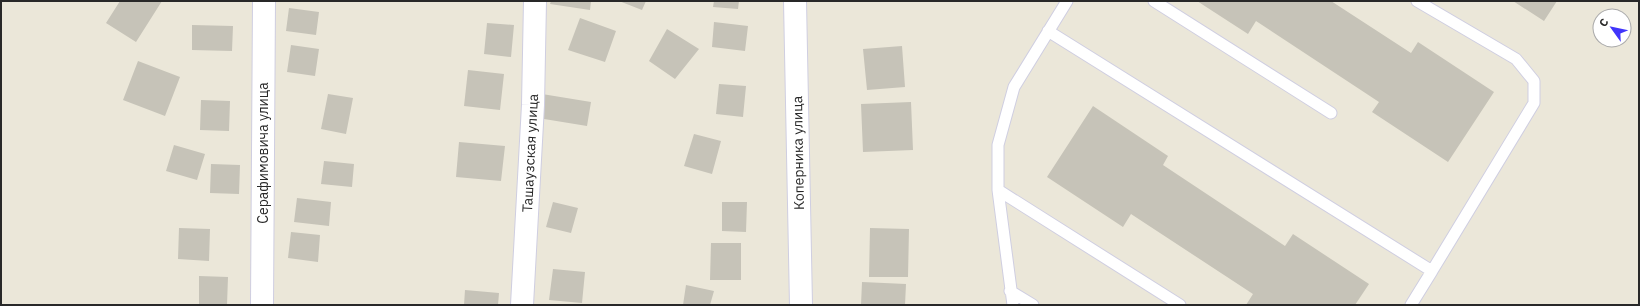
<svg xmlns="http://www.w3.org/2000/svg" width="1640" height="306" font-family="'IBM Plex Sans',sans-serif">
  <style>
    .building { fill: #c6c3b8 }
    .lines { fill: none; stroke-linecap: round; stroke-linejoin: round }
    .lane-casing { stroke: #cfcee1; stroke-width: 13 }
    .street-casing { stroke: #cfcee1; stroke-width: 24 }
    .lane { stroke: #fff; stroke-width: 11 }
    .street { stroke: #fff; stroke-width: 22 }
    .labels { text-anchor: middle; stroke-width: 4; stroke-linejoin: round; paint-order: stroke }
    .street-label { font-size: 14px; fill: #282828; stroke: #fff }
  </style>
  <rect width="100%" height="100%" fill="#ebe7d9"/>
  <path class="building" d="M120,1h42l-26,41 -30,-19z
    M551,1h40l-1,9 -40,-6z
    M619,1h27l-4,9z
    M714,1h25l-1,8 -25,-2z
    M1197,1h134l80,52 7,-11 76,50 -46,70 -76,-50 7,-10 -123,-81 -8,13z
    M1513,1h44l-13,20z
    M289,8l30,4 -3,23 -30,-4z
    M580,18l36,13 -11,31 -37,-12z
    M714,22l34,4 -3,25 -33,-4z
    M487,23l27,2 -3,32 -27,-3z
    M192,25l41,1 -1,25 -40,-1z
    M667,29l32,20 -24,30 -26,-18z
    M291,45l28,4 -4,27 -28,-4z
    M902,46l3,41 -38,3 -4,-41z
    M138,61l42,16 -15,39 -42,-16z
    M468,70l36,4 -4,36 -36,-4z
    M719,84l27,2 -3,31 -27,-3z
    M328,94l25,4 -7,36 -25,-5z
    M542,94l49,8 -4,24 -49,-8z
    M201,100l29,1 -1,30 -29,-1z
    M911,102l2,48 -50,2 -2,-48z
    M1093,106l75,50 -5,9 122,81 8,-12 76,50 -14,21h-109l7,-11 -122,-80 -8,13 -76,-50z
    M694,134l27,7 -9,33 -28,-8z
    M459,142l46,4 -4,35 -45,-4z
    M174,145l31,9 -8,26 -31,-9z
    M324,161l30,3 -2,23 -31,-3z
    M211,164l29,1 -1,29 -29,-1z
    M297,198l34,4 -2,24 -35,-4z
    M553,202l25,6 -7,25 -25,-6z
    M722,202h25l-1,30 -24,-1z
    M179,228l31,1 -1,32 -31,-2z
    M870,228l39,1 -1,48h-39z
    M291,232l29,3 -2,27 -30,-4z
    M711,243h30v37h-31z
    M553,269l32,3 -3,31 -33,-3z
    M199,276l29,1 -1,28h-28z
    M862,282l44,2 -1,21h-44z
    M686,285l28,6 -4,14h-27z
    M465,290l34,3 -1,12h-34z"/>
  <g class="lines">
    <defs>
      <path id="lane" d="M1154,1l177,112
        M1417,1l99,58 18,22v22l-102,168
        M1048,31l384,240 -21,34
        M998,190l182,115
        M1010,291l23,14
        M1013,305l-15,-115v-45l16,-58 53,-86"/>
      <path id="street" d="M795,1l6,304
        M262,305l2,-304
        M522,305l11,-200 2,-104"/>
    </defs>
    <use href="#lane" class="lane-casing"/>
    <use href="#street" class="street-casing"/>
    <use href="#lane" class="lane"/>
    <use href="#street" class="street"/>
  </g>
  <g class="labels">
    <g class="street-label">
      <text transform="translate(263 153) rotate(-90)" y="5">Серафимовича улица</text>
      <text transform="translate(530 153) rotate(-87)" y="5">Ташаузская улица</text>
      <text transform="translate(798 153) rotate(-91)" y="5">Коперника улица</text>
    </g>
  </g>
  <rect width="1640" height="306" fill="none" stroke="#282828" stroke-width="4"/>
  <g transform="translate(1612 28) rotate(303)"><circle r="19" fill="#ffffff" stroke="#a9a9a9"/>
  <path d="M0-3L7 15L0 10L-7 15Z" fill="#4135fb"/>
  <text y="-6" font-size="11" font-weight="bold" text-anchor="middle" fill="#282828">С</text>
  </g>
</svg>
